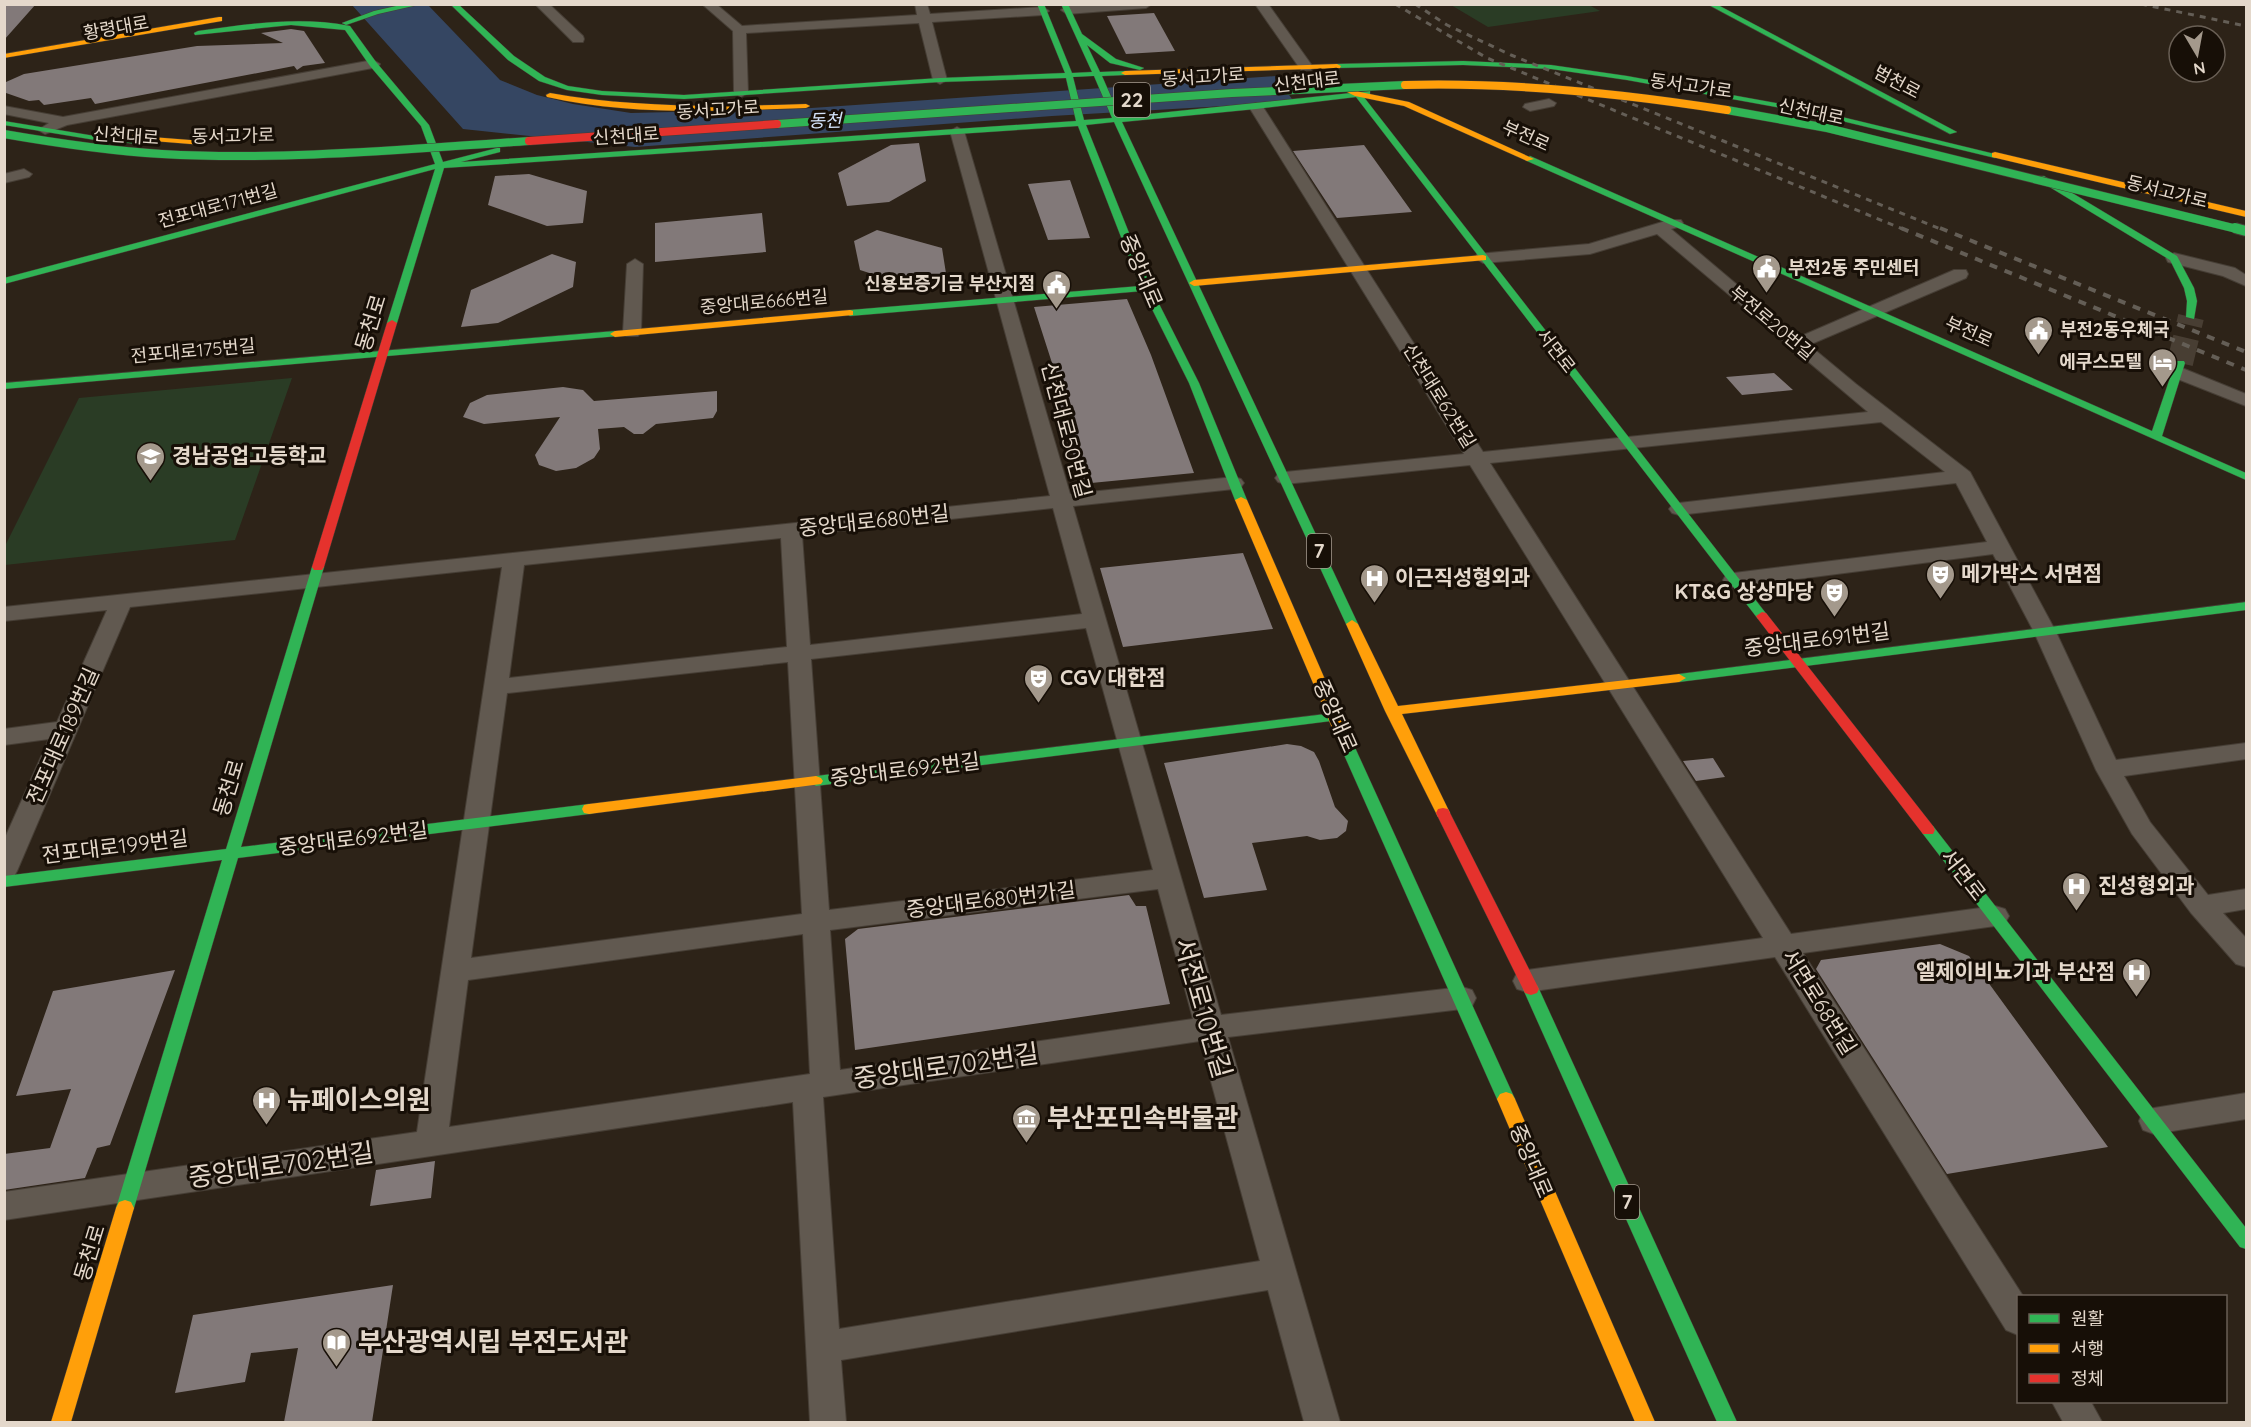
<svg xmlns="http://www.w3.org/2000/svg" width="2251" height="1427" font-family="Quicksand,'Noto Sans KR',sans-serif">
  <style>
    .green { fill: #2a3c25 }
    .water { fill: #354662 }
    .building { fill: #827979 }
    .lines { fill: none; stroke-linecap: round; stroke-linejoin: round }
    .secondary-tunnel { stroke: #483e33; stroke-width: 26; stroke-dasharray: 26 13; stroke-linecap: butt }
    .street-casing { stroke: #463e35; stroke-width: 2 }
    .fast-casing { stroke: #463e35; stroke-width: 1 }
    .slow-casing { stroke: #463e35; stroke-width: 1 }
    .jam-casing { stroke: #463e35; stroke-width: 1 }
    .street { fill: #615950; fill-rule: evenodd }
    .fast { fill: #30b455; fill-rule: evenodd }
    .slow { fill: #ff9f0a; fill-rule: evenodd }
    .jam { fill: #e5322d; fill-rule: evenodd }
    .rail-far1 { stroke: #645e56; stroke-width: 3; stroke-dasharray: 6 6; stroke-linecap: butt }
    .rail { stroke: #645e56; stroke-width: 4; stroke-dasharray: 8 8; stroke-linecap: butt }
    .fast-bridge-far1-casing { stroke: #463e35; stroke-width: 9; stroke-linecap: butt }
    .fast-bridge-casing { stroke: #463e35; stroke-width: 12; stroke-linecap: butt }
    .slow-bridge-casing { stroke: #463e35; stroke-width: 9; stroke-linecap: butt }
    .jam-bridge-casing { stroke: #463e35; stroke-width: 9; stroke-linecap: butt }
    .fast-bridge-far1 { stroke: #30b455; stroke-width: 8 }
    .fast-bridge { stroke: #30b455; stroke-width: 10 }
    .slow-bridge { stroke: #ff9f0a; stroke-width: 8 }
    .jam-bridge { stroke: #e5322d; stroke-width: 8 }
    .labels { text-anchor: middle; stroke-width: 6; stroke-linejoin: round; paint-order: stroke }
    .far-street-label { font-size: 18px; fill: #e4d8cb; stroke: #170f07 }
    .far-water-label { font-size: 18px; font-style: italic; fill: #d3e2f9; stroke: #170f07 }
    .far-poi-label { font-size: 18px; font-weight: bold; fill: #e4d8cb; stroke: #170f07; text-anchor: start }
    .shield { fill: #170f07; stroke: #a69c90; stroke-width: 1.5 }
    .shield-label { font-size: 20px; font-weight: bold; fill: #e4d8cb }
    .street-label { font-size: 21px; fill: #e4d8cb; stroke: #170f07 }
    .poi-label { font-size: 21px; font-weight: bold; fill: #e4d8cb; stroke: #170f07; text-anchor: start }
    .near-street-label { font-size: 26px; fill: #e4d8cb; stroke: #170f07 }
    .near-poi-label { font-size: 26px; font-weight: bold; fill: #e4d8cb; stroke: #170f07; text-anchor: start }
  </style>
  <rect width="100%" height="100%" fill="#2d2318"/>
  <path class="green" d="M1589,5l11,6 -112,16 -37,-22z
    M292,378l-57,162 -230,25v-19l74,-148z"/>
  <path class="water" d="M352,5h76l72,75 37,15 36,9 58,9 166,-4 479,-33 18,26 -242,14 -417,31 -172,-18z"/>
  <path class="building" d="M4,4h32l-32,36z
    M1154,13l21,38 -49,3 -19,-38z
    M291,29l13,2 21,32 -22,3 -6,4 -3,-4 -199,38 -4,-6 -47,7 -5,-5 -10,1 -23,-8v-11l18,-8 173,-28 86,-3 -22,-10z
    M919,143l7,38 -37,21 -42,4 -9,-33 53,-28z
    M1364,145l48,67 -75,6 -44,-67z
    M529,174l58,17 -4,32 -36,3 -59,-21 7,-29z
    M1070,180l20,58 -42,2 -20,-56z
    M762,213l4,39 -111,10v-39z
    M877,230l65,18 6,38 -32,2 -56,-18 -6,-29z
    M552,254l24,8 -3,25 -75,36 -37,4 10,-37z
    M1127,299l24,56 43,118 -113,11 -32,-121h3l-18,-56z
    M1774,373l19,17 -51,5 -16,-18z
    M563,387l20,3 11,11 123,-10v20l-4,7 -57,6 -13,10h-9l-10,-7 -26,2 2,20 -6,9 -18,10 -20,3 -17,-6 -4,-10 25,-38 -76,7 -21,-7 7,-14 17,-8z
    M1243,553l30,76 -150,18 -23,-79z
    M1287,744l14,2 13,6 5,9 16,46 13,14 -2,10 -9,7 -17,2 -13,-4 -55,7 15,47 -63,8 -40,-135z
    M1713,758l12,19 -29,4 -13,-20z
    M1129,895l7,11h10l24,98 -315,46 -10,-111 13,-10z
    M1940,944l29,12 139,191 -161,27 -131,-205 5,-9z
    M175,970l-65,175 -13,3 -12,30 -81,12v-36l46,-6 21,-59 -55,7 37,-105z
    M435,1161l-4,37 -61,8 6,-36z
    M393,1285l-21,137h-88l14,-74 -47,5 -6,29 -70,11 18,-78z"/>
  <g class="lines">
    <path class="secondary-tunnel" d="M2180,363l11,-46"/>
    <defs>
      <path id="street" d="M535,4h14l34,32 1,3 -1,3h-10z
        M702,4h14l26,22 175,-11 -2,-11h12l3,10 113,-7 6,4 -6,4 -111,7 15,58 -7,4 -7,-4 -14,-57 -173,10 2,60 -7,4 -7,-4 -1,-62z
        M1090,4h62l-6,4 -79,6 -6,-4 6,-4z
        M1255,4h13l45,63 -2,3h-10z
        M373,60l7,4 -2,3 -311,58 -22,9 -7,-4 11,-7 -45,-9v-8l59,11z
        M1549,99l7,4 -2,3 -24,5 -7,-4 2,-3z
        M1256,103l7,4 220,345 385,-40 -211,-178 -67,20 -107,9 -8,-5 2,-4 112,-10 80,-24h12l2,3 -2,3 -10,3 128,108 155,-67h12l2,4 -2,4 -157,67 47,39 114,88 86,160 60,128 130,-17v16l-122,17 26,46 58,73 38,-6v20l-23,4 23,25v29l-10,-3 -45,-51 -59,-79 -36,-64 -62,-138 -41,-78 -259,33 -8,-2 -3,-5 3,-5 8,-2 253,-31 -31,-59 -277,32 -7,-2 -3,-4 3,-4 7,-2 266,-31 -64,-50 -391,41 301,471 204,-28 10,3 4,7 -4,7 -10,3 -192,27 220,343h-5v39l-12,-5 -231,-373 -248,35 -10,-3 -4,-8 4,-8 10,-3 236,-32 -293,-473 -185,19 -7,-2 -3,-4 3,-4 7,-2 179,-18 -215,-347z
        M957,127l7,4 106,363 164,-17 7,2 3,4 -3,4 -7,2 -161,17 148,509 241,-28 10,3 4,8 -4,8 -10,3 -234,28 112,385h-36l-36,-132 -427,70 5,62h-36l-17,-320 -789,118v-28l413,-60 85,-565 -372,40 -113,264 -4,7 -9,3v-41l45,-101 -45,6v-16l53,-7 50,-112 -103,11v-14l1046,-111 -100,-365zM1053,508l29,106 -272,31 -8,-110zM781,538l6,109 -278,31 15,-113zM1086,628l67,242 -324,40 -18,-251zM788,662l14,252 -331,44 36,-265zM1158,889l35,130 -353,51 -10,-140zM803,934l7,140 -361,53 19,-147zM1200,1041l60,220 -421,68 -16,-232z
        M24,169l8,5 -3,3 -25,6v-9z
        M2174,253l61,15 11,7v11l-23,-10 -55,-14 -2,-4z
        M635,259l8,5 -2,68 -3,4h-12l-3,-4 4,-68z
        M2177,366l69,28v12l-76,-30 -2,-4 2,-4z
        M2246,1093v26l-92,15 -11,-4 -4,-9 4,-9 11,-4z
        M2052,1402h39l11,20h-39z"/>
      <path id="fast" d="M405,4h17l-44,10 -32,11 -4,-2 32,-12z
        M450,4h8l56,52 31,21 23,9 34,5 82,4 256,-17 125,-5 -28,-69h7l28,69 20,-1 -31,-68h7l14,30 34,25 28,9 -4,2 -30,-7 -23,-18 13,27 25,-1 4,2 -4,2 -23,1 18,41 250,-26v4l-7,1 405,520 -2,3h-8l-402,-522 -100,12 -134,13 236,502 -6,4 -6,-4 -232,-502 -28,3 65,163 48,95 48,117 -2,2h-8l-2,-2 -46,-117 -46,-92 -293,25 -5,-3 5,-3 290,-24 -62,-160 -634,42 -47,155 -5,3 -5,-3 48,-154 -431,115v-6l431,-114 -14,-38 -51,-60 -25,-36 -54,-5 -96,10 -1,-2 4,-2c51,-7 101,-15 152,-5l26,36 53,63 14,37 54,-14h3v4l-39,10 615,-41 -10,-43 -126,4 -256,17 -82,-4 -35,-5 -28,-9 -31,-21zM1094,76l18,42 -28,2 -11,-43z
        M1707,4h9l241,128 -7,2z
        M1463,61l88,4 76,11 182,33 190,46 -4,3 -186,-45 -182,-33 -76,-11 -88,-4 -126,3 -4,-2 4,-2z
        M4,121l91,15 44,4 4,2 -4,2 -44,-4 -91,-15z
        M1530,156l622,275 23,-68 1,-2h8l1,2 -23,73 84,37v7l-719,-319 -1,-2z
        M2038,176h6l133,80 17,32 3,13 -3,18 -8,-2 1,-16 -3,-13 -14,-28 -132,-80z
        M615,331l5,3 -1,2 -615,53v-6z
        M318,563l6,4 -83,280 348,-43 5,1 2,4 -2,4 -5,1 -351,44 -104,350 -3,6 -6,2 -6,-2 -3,-6 106,-348 -218,27v-11l222,-27 86,-282z
        M2246,602v8l-567,72 -7,-4 7,-4z
        M1334,713l7,4 -2,3 -523,66 -7,-5 7,-5z
        M1340,725l7,5 168,369 -3,5 -6,2 -6,-2 -3,-5 -164,-369z
        M1928,825l5,1 313,402v21l-6,-2 -317,-413 -2,-4 2,-4z
        M1531,983l6,2 2,4 198,433h-20l-194,-433 2,-4z"/>
      <path id="slow" d="M219,17h3v4l-218,37v-4z
        M1337,64l4,2 -1,2 -215,7 -4,-2 4,-2z
        M1348,87l12,5 49,10 125,57 -7,2 -123,-55 -49,-10 -10,-5v-4z
        M550,93c85,15 170,14 256,11l4,2 -4,2c-86,3 -174,8 -259,-11l-1,-2z
        M100,133l103,8 4,2 -4,2 -100,-8h-3z
        M1995,152l251,59v6l-254,-60v-4z
        M1483,255l3,1v4l-292,26 -5,-3 5,-3z
        M850,310l3,1v4l-238,22 -5,-3 5,-3z
        M1241,497l6,3 100,230 -2,3h-10l-2,-3 -98,-230z
        M1352,620l6,4 40,82 281,-32 7,4 -7,4 -277,32 48,99 -2,4h-10l-53,-106 -39,-87z
        M816,776l5,2 2,3 -2,3 -232,30 -5,-1 -2,-4 2,-4 5,-1z
        M1506,1092l6,2 3,5 140,323h-20l-138,-323 3,-5z
        M125,1200l6,2 3,6 -63,214h-20l65,-214 3,-6z"/>
      <path id="jam" d="M392,320l5,3 -73,244 -2,3h-8l-2,-3 75,-244z
        M1762,612l4,1 167,213 2,4 -2,4h-10l-165,-215 -2,-3z
        M1443,808l5,1 2,4 89,176 -2,4 -6,2 -6,-2 -2,-4 -87,-176 2,-4z"/>
    </defs>
    <use href="#street" class="street-casing"/>
    <use href="#fast" class="fast-casing"/>
    <use href="#slow" class="slow-casing"/>
    <use href="#jam" class="jam-casing"/>
    <use href="#street" class="street"/>
    <use href="#fast" class="fast"/>
    <use href="#slow" class="slow"/>
    <use href="#jam" class="jam"/>
    <path class="rail-far1" d="M1395,4l92,54 418,172
      M1415,4l32,21 64,30 432,175
      M2141,4l105,22"/>
    <path class="rail" d="M1901,228l345,142
      M1940,228l306,124"/>
    <defs>
      <path id="fast-bridge-far1" d="M1727,110l100,18 414,102
        M777,124l455,-31 173,-8
        M4,134c52,9 105,17 158,20 122,7 245,-5 367,-13"/>
      <path id="fast-bridge" d="M2235,228l11,3"/>
      <path id="slow-bridge" d="M1405,85c109,-3 215,8 322,25"/>
      <path id="jam-bridge" d="M529,141l248,-17"/>
    </defs>
    <use href="#fast-bridge-far1" class="fast-bridge-far1-casing"/>
    <use href="#fast-bridge" class="fast-bridge-casing"/>
    <use href="#slow-bridge" class="slow-bridge-casing"/>
    <use href="#jam-bridge" class="jam-bridge-casing"/>
    <use href="#fast-bridge-far1" class="fast-bridge-far1"/>
    <use href="#fast-bridge" class="fast-bridge"/>
    <use href="#slow-bridge" class="slow-bridge"/>
    <use href="#jam-bridge" class="jam-bridge"/>
  </g>
  <defs>
    <symbol id="civic-pin" viewBox="-11 -11 22 30"><path d="M0 17L-7.5 6A9.5 9.5 0 1 1 7.5 6Z" fill="#a4998c" stroke="#170f07"/><path d="M-.6-6.5H3V-4.5H.6V-3L4-1V1h2V6H-6V1h2V-1L-.6-3ZM-1.2 2.5V6h2.4V2.5Z" fill="#fff"/></symbol>
    <symbol id="hotel-pin" viewBox="-11 -11 22 30"><path d="M0 17L-7.5 6A9.5 9.5 0 1 1 7.5 6Z" fill="#a4998c" stroke="#170f07"/><path d="M-6-4.5h1.5V1H6V5H4.5V3h-9V5H-6ZM-4 0a1.8 1.8 0 1 1 3.6 0ZM.5 0V-2.5h3Q6-2.5 6 0Z" fill="#fff"/></symbol>
    <symbol id="school-pin" viewBox="-11 -11 22 30"><path d="M0 17L-7.5 6A9.5 9.5 0 1 1 7.5 6Z" fill="#a4998c" stroke="#170f07"/><path d="M0-5L7-2L0 1L-7-2ZM-4 1L0 2.5L4 1V4Q0 6-4 4Z" fill="#fff"/></symbol>
    <symbol id="theatre-pin" viewBox="-11 -11 22 30"><path d="M0 17L-7.5 6A9.5 9.5 0 1 1 7.5 6Z" fill="#a4998c" stroke="#170f07"/><path d="M-5-5.5Q0-4 5-5.5V0Q5 5 0 6Q-5 5-5 0ZM-3.3-2.5H-1v1.5H-3.3ZM1-2.5H3.3v1.5H1ZM-2.8 1Q0 5.5 2.8 1Z" fill="#fff"/></symbol>
    <symbol id="hospital-pin" viewBox="-11 -11 22 30"><path d="M0 17L-7.5 6A9.5 9.5 0 1 1 7.5 6Z" fill="#a4998c" stroke="#170f07"/><path d="M-5-5h3v3.5h4V-5h3V5h-3V1.5h-4V5h-3Z" fill="#fff"/></symbol>
    <symbol id="museum-pin" viewBox="-11 -11 22 30"><path d="M0 17L-7.5 6A9.5 9.5 0 1 1 7.5 6Z" fill="#a4998c" stroke="#170f07"/><path d="M0-6L6-3V-2H-6V-3ZM-5-1h2V3h-2ZM-1-1h2V3h-2ZM3-1h2V3H3ZM-6 4H6V6H-6Z" fill="#fff"/></symbol>
    <symbol id="library-pin" viewBox="-11 -11 22 30"><path d="M0 17L-7.5 6A9.5 9.5 0 1 1 7.5 6Z" fill="#a4998c" stroke="#170f07"/><path d="M-6-4Q-3-5.5-.7-3.5V5Q-3 3-6 4ZM6-4Q3-5.5 .7-3.5V5Q3 3 6 4Z" fill="#fff"/></symbol>
  </defs>
  <g fill-rule="evenodd">
    <use href="#civic-pin" x="1750" y="252" width="33" height="45"/>
    <use href="#civic-pin" x="1040" y="268" width="33" height="45"/>
    <use href="#civic-pin" x="2022" y="314" width="33" height="45"/>
    <use href="#hotel-pin" x="2146" y="346" width="33" height="45"/>
    <use href="#school-pin" x="134" y="440" width="33" height="45"/>
    <use href="#theatre-pin" x="1924" y="558" width="33" height="45"/>
    <use href="#hospital-pin" x="1358" y="562" width="33" height="45"/>
    <use href="#theatre-pin" x="1818" y="576" width="33" height="45"/>
    <use href="#theatre-pin" x="1022" y="662" width="33" height="45"/>
    <use href="#hospital-pin" x="2060" y="870" width="33" height="45"/>
    <use href="#hospital-pin" x="2120" y="956" width="33" height="45"/>
    <use href="#hospital-pin" x="250" y="1084" width="33" height="45"/>
    <use href="#museum-pin" x="1010" y="1102" width="33" height="45"/>
    <use href="#library-pin" x="320" y="1326" width="33" height="45"/>
  </g>
  <g class="labels">
    <g class="far-street-label">
      <text transform="translate(116 28) rotate(-10)" y="6">황령대로</text>
      <text transform="translate(1203 77) rotate(-4)" y="6">동서고가로</text>
      <text transform="translate(1307 82) rotate(-7)" y="6">신천대로</text>
      <text transform="translate(1897 82) rotate(28)" y="6">범천로</text>
      <text transform="translate(1691 86) rotate(8)" y="6">동서고가로</text>
      <text transform="translate(718 110) rotate(-4)" y="6">동서고가로</text>
      <text transform="translate(1811 112) rotate(12)" y="6">신천대로</text>
      <text transform="translate(126 136) rotate(4)" y="6">신천대로</text>
      <text transform="translate(233 136) rotate(-1)" y="6">동서고가로</text>
      <text transform="translate(626 136) rotate(-4)" y="6">신천대로</text>
      <text transform="translate(1526 136) rotate(24)" y="6">부전로</text>
      <text transform="translate(2167 192) rotate(14)" y="6">동서고가로</text>
      <text transform="translate(218 206) rotate(-15)" y="6">전포대로171번길</text>
      <text transform="translate(764 302) rotate(-5)" y="6">중앙대로666번길</text>
      <text transform="translate(1772 323) rotate(40)" y="6">부전로20번길</text>
      <text transform="translate(1969 332) rotate(24)" y="6">부전로</text>
      <text transform="translate(193 351) rotate(-5)" y="6">전포대로175번길</text>
      <text transform="translate(1556 351) rotate(52)" y="6">서면로</text>
      <text transform="translate(1439 396) rotate(58)" y="6">신천대로62번길</text>
    </g>
    <g class="far-water-label">
      <text transform="translate(825 121) rotate(-1)" y="6">동천</text>
    </g>
    <g class="far-poi-label">
      <text x="1788" y="274">부전2동 주민센터</text>
      <text x="1035" y="290" text-anchor="end">신용보증기금 부산지점</text>
      <text x="2060" y="336">부전2동우체국</text>
      <text x="2142" y="368" text-anchor="end">에쿠스모텔</text>
    </g>
    <g class="shield">
      <rect x="1114" y="83" width="36" height="34" rx="4.5"/>
      <rect x="1307" y="534" width="24" height="34" rx="4.5"/>
      <rect x="1615" y="1185" width="24" height="34" rx="4.5"/>
    </g>
    <g class="shield-label">
      <text x="1132" y="107">22</text>
      <text x="1319" y="558">7</text>
      <text x="1627" y="1209">7</text>
    </g>
    <g class="street-label">
      <text transform="translate(1141 271) rotate(67)" y="7">중앙대로</text>
      <text transform="translate(371 323) rotate(-73)" y="7">동천로</text>
      <text transform="translate(1066 430) rotate(75)" y="7">신천대로50번길</text>
      <text transform="translate(874 521) rotate(-6)" y="7">중앙대로680번길</text>
      <text transform="translate(1817 640) rotate(-7)" y="7">중앙대로691번길</text>
      <text transform="translate(1335 716) rotate(66)" y="7">중앙대로</text>
      <text transform="translate(63 736) rotate(-66)" y="7">전포대로189번길</text>
      <text transform="translate(905 770) rotate(-7)" y="7">중앙대로692번길</text>
      <text transform="translate(229 788) rotate(-73)" y="7">동천로</text>
      <text transform="translate(353 839) rotate(-7)" y="7">중앙대로692번길</text>
      <text transform="translate(115 847) rotate(-7)" y="7">전포대로199번길</text>
      <text transform="translate(1963 875) rotate(52)" y="7">서면로</text>
      <text transform="translate(991 900) rotate(-7)" y="7">중앙대로680번가길</text>
      <text transform="translate(1819 1002) rotate(58)" y="7">서면로68번길</text>
      <text transform="translate(1531 1161) rotate(67)" y="7">중앙대로</text>
      <text transform="translate(90 1253) rotate(-73)" y="7">동천로</text>
    </g>
    <g class="poi-label">
      <text x="172" y="463">경남공업고등학교</text>
      <text x="1961" y="581">메가박스 서면점</text>
      <text x="1395" y="585">이근직성형외과</text>
      <text x="1814" y="599" text-anchor="end">KT&amp;G 상상마당</text>
      <text x="1060" y="685">CGV 대한점</text>
      <text x="2098" y="893">진성형외과</text>
      <text x="2115" y="979" text-anchor="end">엘제이비뇨기과 부산점</text>
    </g>
    <g class="near-street-label">
      <text transform="translate(1203 1008) rotate(74)" y="9">서전로10번길</text>
      <text transform="translate(946 1066) rotate(-8)" y="9">중앙대로702번길</text>
      <text transform="translate(281 1165) rotate(-8)" y="9">중앙대로702번길</text>
    </g>
    <g class="near-poi-label">
      <text x="287" y="1109">뉴페이스의원</text>
      <text x="1047" y="1127">부산포민속박물관</text>
      <text x="358" y="1351">부산광역시립 부전도서관</text>
    </g>
  </g>
  <rect width="2251" height="1427" fill="none" stroke="#e4d8cb" stroke-width="12"/>
  <rect x="2017" y="1295" width="210" height="108" fill="#170f07" stroke="#695f55" stroke-width="1.5"/>
  <rect x="2029" y="1314" width="30" height="9" fill="#30b455" stroke="#695f55" stroke-width="1.5"/>
  <text x="2071" y="1325" font-size="18" fill="#e4d8cb">원활</text>
  <rect x="2029" y="1344" width="30" height="9" fill="#ff9f0a" stroke="#695f55" stroke-width="1.5"/>
  <text x="2071" y="1355" font-size="18" fill="#e4d8cb">서행</text>
  <rect x="2029" y="1374" width="30" height="9" fill="#e5322d" stroke="#695f55" stroke-width="1.5"/>
  <text x="2071" y="1385" font-size="18" fill="#e4d8cb">정체</text>
  <g transform="translate(2197 54) rotate(170)"><circle r="28" fill="#170f07" stroke="#695f55" stroke-width="1.5"/>
  <path d="M0-4.5L10 22L0 15L-10 22Z" fill="#a4998c"/>
  <text y="-9" font-size="16" font-weight="bold" text-anchor="middle" fill="#e4d8cb">N</text>
  </g>
</svg>
